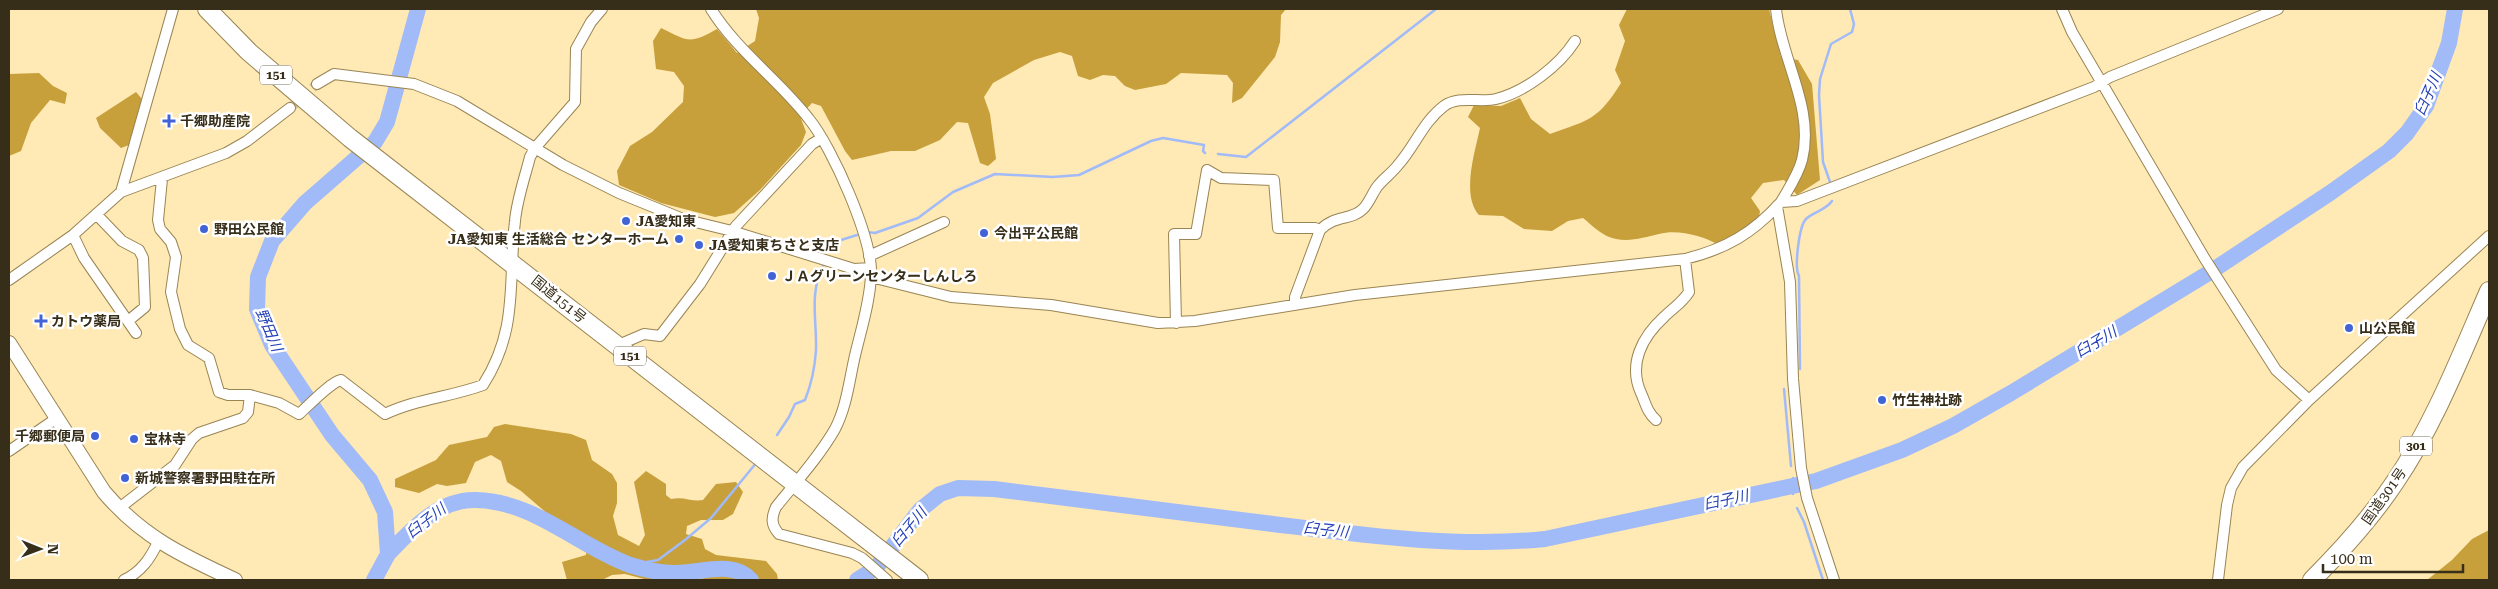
<svg xmlns="http://www.w3.org/2000/svg" width="2498" height="589" font-family="'Roboto Serif','Noto Sans JP',serif">
  <style>
    .forest { fill: #c7a03c }
    .lines { fill: none; stroke-linecap: round; stroke-linejoin: round }
    .stream { stroke: #a1baf8; stroke-width: 2.5 }
    .river { stroke: #a1baf8; stroke-width: 16 }
    .minor-tunnel { stroke: #d7c495; stroke-width: 10; stroke-dasharray: 10 5; stroke-linecap: butt }
    .minor-casing { stroke: #998554; stroke-width: 12 }
    .tertiary-casing { stroke: #998554; stroke-width: 16 }
    .trunk-casing { stroke: #998554; stroke-width: 20 }
    .minor { stroke: #fff; stroke-width: 10 }
    .tertiary { stroke: #fff; stroke-width: 14 }
    .trunk { stroke: #fff; stroke-width: 18 }
    .poi-dot { fill: #4163d6; stroke: #fff; stroke-width: 2 }
    .labels { text-anchor: middle; stroke-width: 5; stroke-linejoin: round; paint-order: stroke }
    .shield { fill: #fff; stroke: #736d5f; stroke-width: 1 }
    .shield-label { font-size: 12px; font-weight: bold; fill: #372e1a }
    .poi-label { font-size: 14px; font-weight: bold; fill: #372e1a; stroke: #fff; text-anchor: start }
    .street-label { font-size: 14px; fill: #372e1a; stroke: #fff }
    .water-label { font-size: 15px; font-style: italic; fill: #2642b6; stroke: #fff }
  </style>
  <rect width="100%" height="100%" fill="#ffe9b4"/>
  <path class="forest" d="M756,9h530l-5,6 -1,27 -5,15 -33,41 -10,5 1,-20 -6,-8 -46,-2 -15,11 -31,6 -10,-4 -10,-10 -12,-1 -13,5 -12,-4 -6,-20 -12,-4 -26,8 -41,23 -9,14 6,17 6,45 -8,7 -8,-3 -12,-40 -11,-1 -17,18 -25,11h-24l-39,9 -7,-9 -24,-45 -9,-3 -12,13 6,16 -5,13 -41,45 -26,23 -19,4 -54,-14 -42,-18 -2,-14 13,-25 22,-14 31,-30 1,-16 -10,-14 -18,-3 -3,-28 8,-13c27,13 28,17 56,1l20,24 18,-12 4,-23z
    M1627,9h142l12,48 17,3 14,24 8,96 -23,15 -13,-15 -21,3 -12,15 9,13 -2,12 -39,22c-16,-9 -41,-16 -60,-11 -14,3 -28,8 -43,5 -13,-2 -23,-13 -33,-21l-15,3 -16,10 -28,-2 -21,-13 -24,-1c-18,-20 -4,-63 1,-87l-12,-11 6,-12 27,1 19,-8 11,21 19,15c39,-14 48,-14 71,-51l-6,-13 10,-29 -6,-16z
    M39,73l14,13 14,7 -2,11 -15,-4 -19,23 -10,28 -12,5v-82z
    M136,92l6,7 -13,46 -8,3 -21,-20 -4,-10z
    M505,424l66,10 15,6 6,20 20,14 5,9v20l-4,13 5,19 21,11 6,-11 -11,-53 12,-11 20,13v11l5,4c13,-3 20,3 32,1l13,-16 20,-2 7,10 -10,22 -10,6h-22l-14,6 -1,8 16,5 3,10 11,6 50,6 11,13 1,6h-67l-13,-2 -6,2h-44l-23,-6 -13,1 -10,5h-35l-5,-18 24,-7 1,-14 -24,-14 -42,-36 -14,-9 -6,-21 -10,-6 -16,7 -9,21 -19,3 -10,-2 -18,9 -24,-6v-8l41,-19 13,-15 38,-8 7,-10z
    M2489,530v50h-62l25,-20 20,-21z"/>
  <g class="lines">
    <path class="stream" d="M1218,154l28,3 190,-148
      M1830,182l-7,-20 -4,-67 1,-16 11,-35 21,-12 2,-8 -4,-15
      M867,232l8,1 43,-15 35,-26 42,-18 58,3 26,-2 72,-34 12,-3 41,7 -1,6 2,2
      M823,255l-1,-9 35,-11
      M1800,369l-1,-93c-5,-8 0,-50 7,-57 8,-8 19,-8 26,-18
      M1784,389l7,77
      M777,435l12,-18 6,-13 10,-4c6,-15 10,-34 11,-50 1,-29 -7,-57 7,-84
      M1793,478v16
      M1797,508l7,14 19,58
      M630,565l28,-5 27,-20 26,-22 46,-56"/>
    <path class="river" d="M388,554c25,-26 51,-55 88,-54 58,1 102,46 154,65 13,4 31,8 44,8 24,1 59,-14 77,7
      M374,580l14,-26 -3,-42 -15,-32 -38,-45 -60,-90 -15,-36 1,-32 14,-36 33,-38 70,-61 12,-20 31,-113
      M857,580l19,-12 44,-58 20,-16 18,-6 36,1c93,12 186,23 279,35 89,11 182,24 272,15l271,-58 86,-31 51,-24 58,-33 196,-119 123,-81 59,-42 18,-18 19,-27 23,-63 6,-34"/>
    <path class="minor-tunnel" d="M290,108l27,-24"/>
    <defs>
      <path id="minor" d="M711,9c26,42 68,71 98,110 23,28 64,120 62,156 -1,28 -11,58 -17,85 -5,23 -8,48 -19,69 -16,28 -39,53 -59,78 -5,11 -5,18 3,27l73,19 10,5 25,22
        M1776,9c5,50 39,99 26,151 -4,15 -13,28 -21,42
        M2062,9l10,23 133,227 71,111 33,30
        M317,84l17,-10 80,10 43,17 106,64 56,28 64,26 49,12 122,38 17,-1
        M162,179l-4,41 2,9 11,13 5,15 -5,35 9,37 8,16 21,13 10,34 9,3h22l29,8 20,11c10,-9 32,-32 42,-34l44,34c31,-15 66,-17 98,-29 36,-56 25,-104 32,-164 2,-22 10,-44 15,-64l5,-9 40,-46 1,-53 15,-27 11,-13
        M121,192l105,-39 21,-12 43,-33
        M1777,206l13,76 3,97 8,89 6,30 27,82
        M96,214l26,27 17,9 4,8 2,49 -17,14
        M73,235l11,23 52,75
        M869,256l75,-34
        M871,277l80,20 100,8 107,18 37,-2 160,-26 330,-36c41,-10 68,-26 96,-57l16,-1 297,-114 16,-10 168,-68
        M9,280l64,-45 48,-43 52,-183
        M1295,303v-6l25,-67c16,-16 31,-9 43,-21 6,-6 9,-15 14,-22 6,-8 15,-14 21,-22 17,-19 25,-43 46,-59 14,-11 37,-3 52,-7 29,-7 63,-33 79,-58
        M1176,323l-2,-89h22l11,-64 14,8 53,2 4,48h37l5,2
        M616,346l28,-12 16,2 40,-52 36,-58 76,-82 10,-6
        M1656,420c-9,-8 -10,-16 -15,-27 -13,-29 1,-56 23,-76 9,-9 18,-14 25,-25l-4,-33
        M9,451l48,-33
        M118,509l57,-44 17,-26 7,-6 44,-15 5,-6 2,-17
        M124,580c17,-8 26,-21 34,-38
        M2218,580l9,-75 4,-17 12,-21 66,-67 180,-164"/>
      <path id="tertiary" d="M9,343l95,149c38,45 79,64 131,88"/>
      <path id="trunk" d="M207,9l42,43 101,86 569,442
        M2312,580c31,-31 59,-62 83,-98 40,-59 66,-127 94,-191"/>
    </defs>
    <use href="#minor" class="minor-casing"/>
    <use href="#tertiary" class="tertiary-casing"/>
    <use href="#trunk" class="trunk-casing"/>
    <use href="#minor" class="minor"/>
    <use href="#tertiary" class="tertiary"/>
    <use href="#trunk" class="trunk"/>
  </g>
  <g class="poi-dot">
    <path d="M166.5 113.5h5v5h5v5h-5v5h-5v-5h-5v-5h5z"/>
    <circle cx="626" cy="221" r="5"/>
    <circle cx="204" cy="229" r="5"/>
    <circle cx="984" cy="233" r="5"/>
    <circle cx="679" cy="239" r="5"/>
    <circle cx="699" cy="245" r="5"/>
    <circle cx="772" cy="276" r="5"/>
    <path d="M38.5 313.5h5v5h5v5h-5v5h-5v-5h-5v-5h5z"/>
    <circle cx="2349" cy="328" r="5"/>
    <circle cx="1882" cy="400" r="5"/>
    <circle cx="95" cy="436" r="5"/>
    <circle cx="134" cy="439" r="5"/>
    <circle cx="125" cy="478" r="5"/>
  </g>
  <g class="labels">
    <g class="shield">
      <rect x="260" y="65.5" width="32" height="19" rx="4"/>
      <rect x="614" y="346.5" width="32" height="19" rx="4"/>
      <rect x="2400" y="436.5" width="32" height="19" rx="4"/>
    </g>
    <g class="shield-label">
      <text x="276" y="79">151</text>
      <text x="630" y="360">151</text>
      <text x="2416" y="450">301</text>
    </g>
    <g class="poi-label">
      <text x="180" y="126">千郷助産院</text>
      <text x="636" y="226">JA愛知東</text>
      <text x="214" y="234">野田公民館</text>
      <text x="994" y="238">今出平公民館</text>
      <text x="669" y="244" text-anchor="end">JA愛知東 生活総合 センターホーム</text>
      <text x="709" y="250">JA愛知東ちさと支店</text>
      <text x="782" y="281">ＪＡグリーンセンターしんしろ</text>
      <text x="51" y="326">カトウ薬局</text>
      <text x="2359" y="333">山公民館</text>
      <text x="1892" y="405">竹生神社跡</text>
      <text x="85" y="441" text-anchor="end">千郷郵便局</text>
      <text x="144" y="444">宝林寺</text>
      <text x="135" y="483">新城警察署野田駐在所</text>
    </g>
    <g class="street-label">
      <text transform="translate(559 299) rotate(39)" y="5">国道151号</text>
      <text transform="translate(2384 496) rotate(-55)" y="5">国道301号</text>
    </g>
    <g class="water-label">
      <text transform="translate(2428 94) rotate(-66)" y="5">臼子川</text>
      <text transform="translate(269 330) rotate(67)" y="5">野田川</text>
      <text transform="translate(2096 342) rotate(-31)" y="5">臼子川</text>
      <text transform="translate(1726 500) rotate(-12)" y="5">臼子川</text>
      <text transform="translate(426 521) rotate(-38)" y="5">臼子川</text>
      <text transform="translate(909 527) rotate(-50)" y="5">臼子川</text>
      <text transform="translate(1326 530) rotate(6)" y="5">臼子川</text>
    </g>
  </g>
  <rect width="2498" height="589" fill="none" stroke="#372e1a" stroke-width="20"/>
  <g transform="translate(40 549) rotate(91)" stroke="#ffffff" stroke-width="4" paint-order="stroke">
  <path d="M0-4L9 19L0 12L-9 19Z" fill="#372e1a"/>
  <text y="-8" font-size="14" font-weight="bold" text-anchor="middle" fill="#372e1a">N</text>
  </g>
  <path d="M2323 564v8h140v-8" fill="none" stroke="#372e1a" stroke-width="2.5"/>
  <text x="2330" y="564" font-size="15" fill="#372e1a" stroke="#ffffff" stroke-width="4" paint-order="stroke">100 m</text>
</svg>
